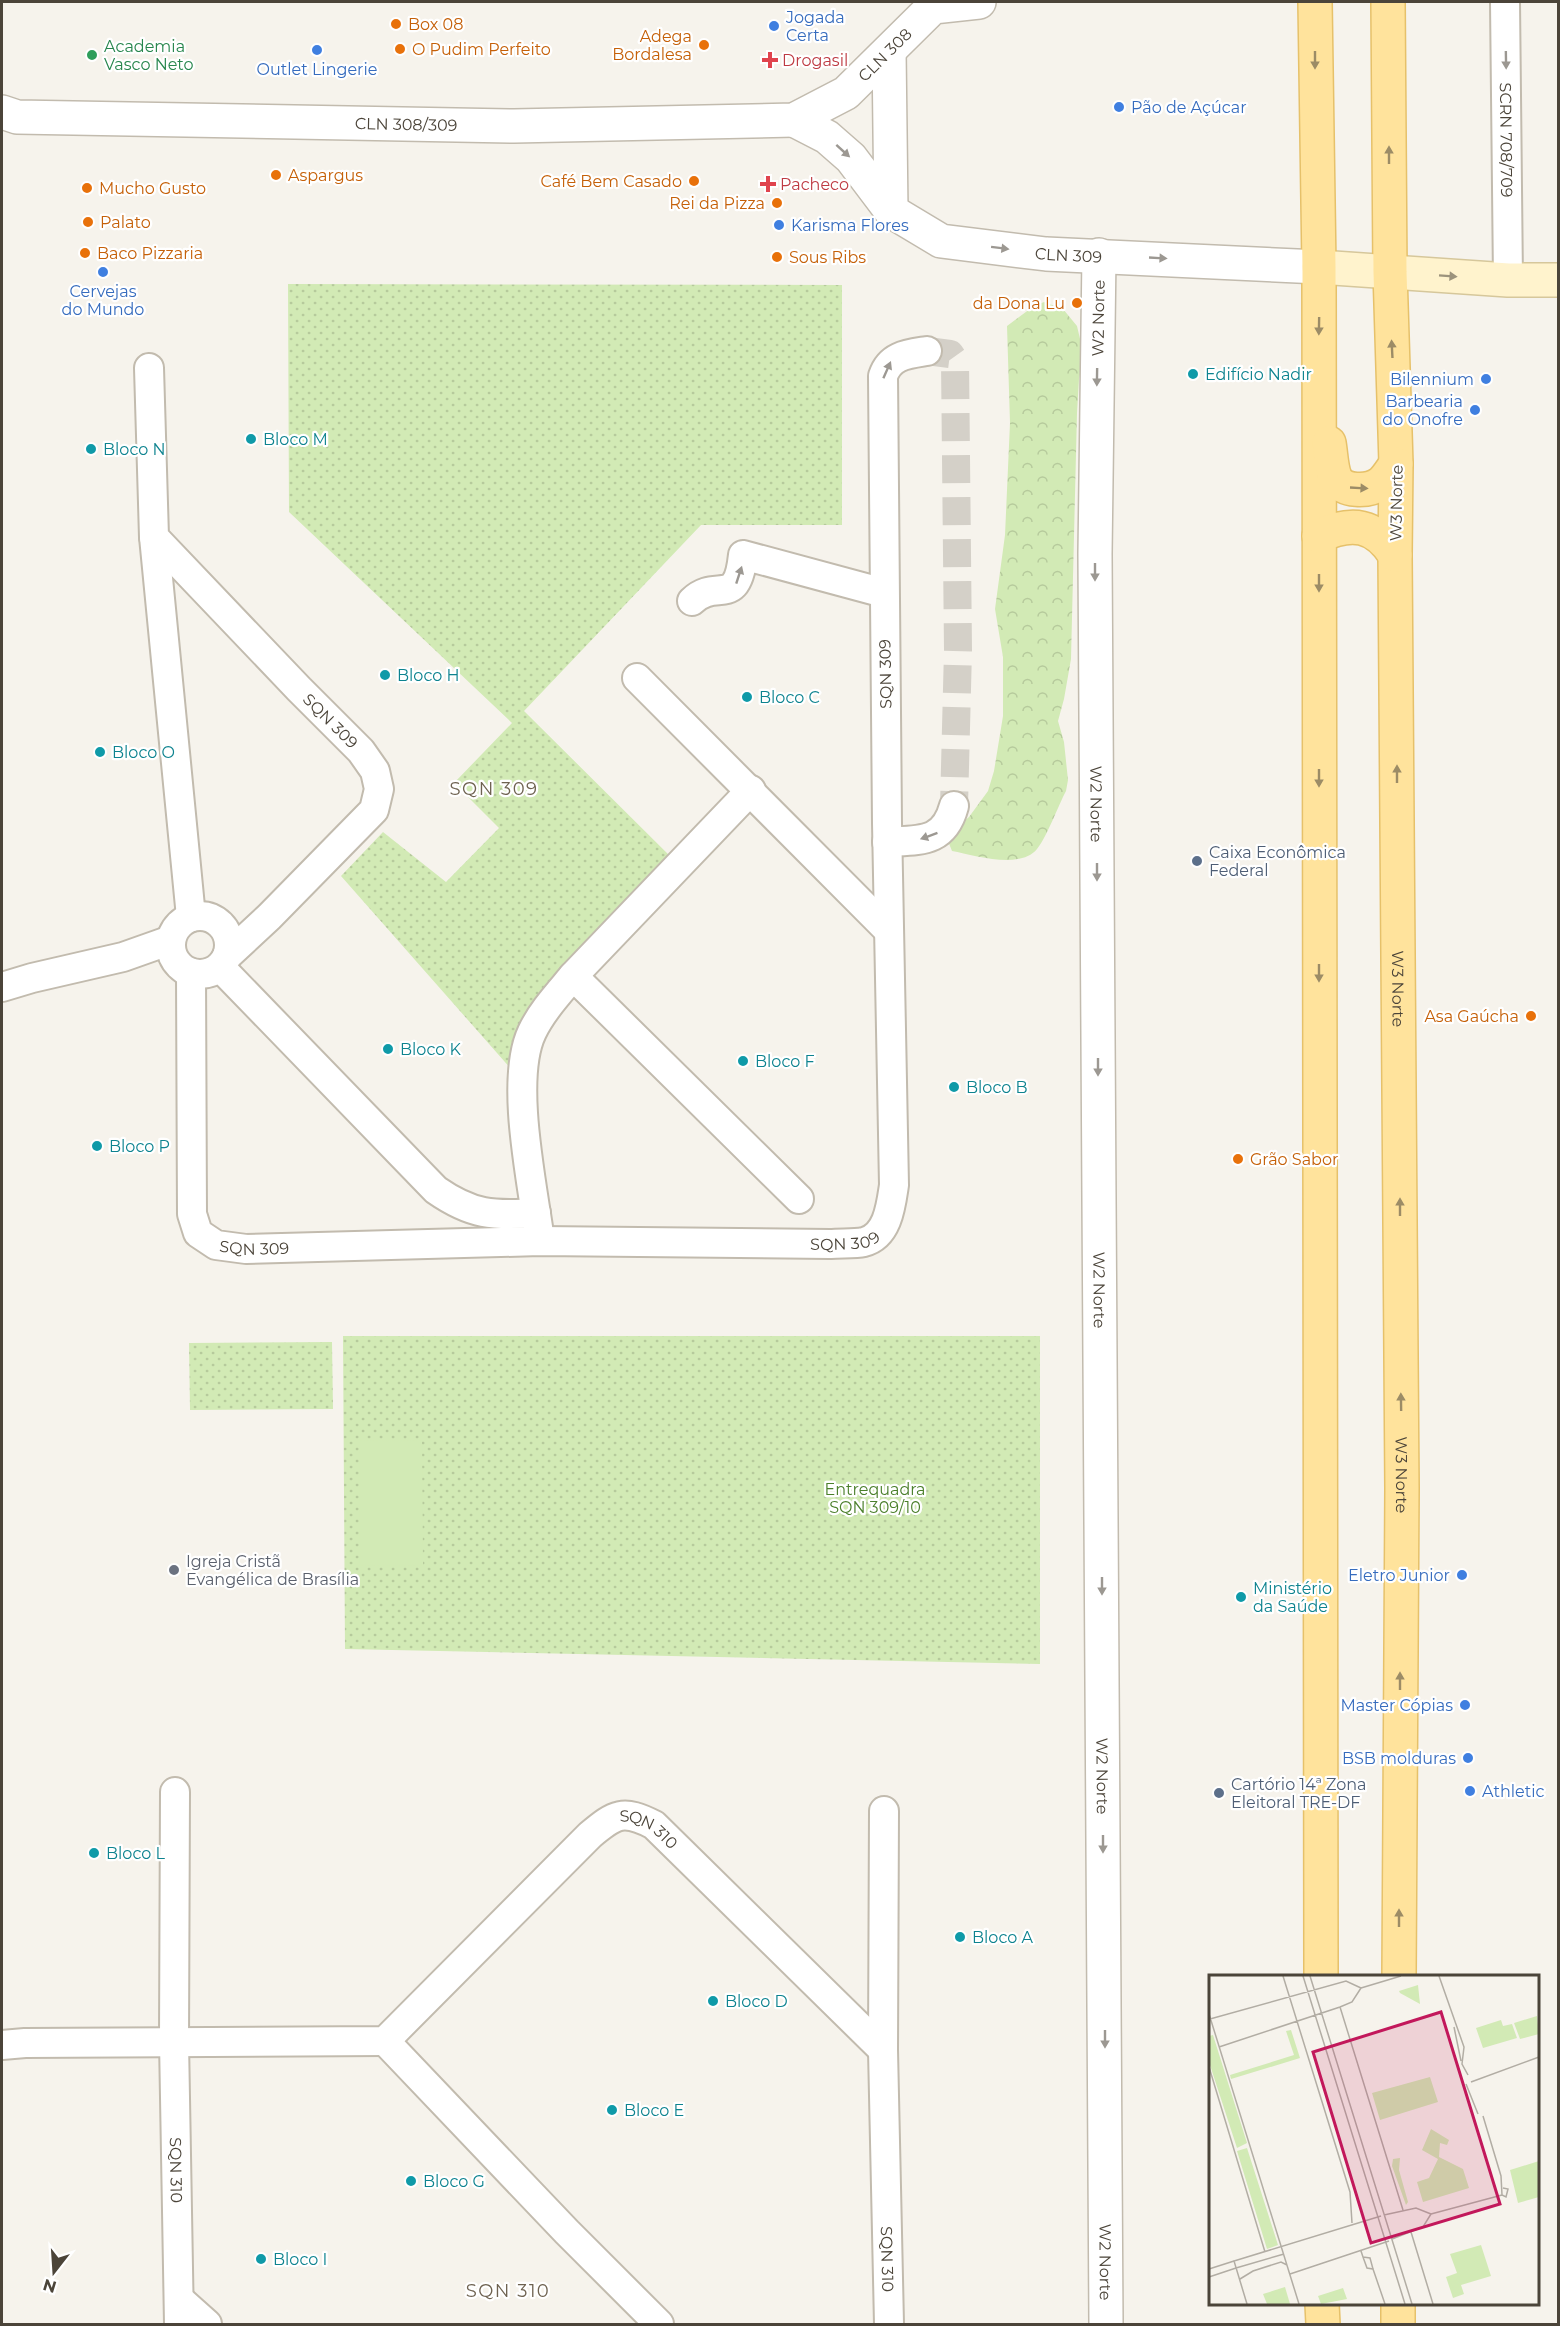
<svg xmlns="http://www.w3.org/2000/svg" width="1560" height="2326" font-family="Montserrat,sans-serif">
  <style>
    .forest { fill: url(#forest-crowns) }
    .park { fill: url(#park-dots) }
    .pitch { fill: #d2eab5 }
    .lines { fill: none; stroke-linecap: round; stroke-linejoin: round }
    .minor-tunnel { stroke: #d4d0c8; stroke-width: 28; stroke-dasharray: 28 14; stroke-linecap: butt }
    .minor-casing { stroke: #c2bbae; stroke-width: 32 }
    .tertiary-casing { stroke: #c2bbae; stroke-width: 36 }
    .secondary-casing { stroke: #d6c79b; stroke-width: 36 }
    .primary-casing { stroke: #e6c16a; stroke-width: 36 }
    .minor { stroke: #fff; stroke-width: 28 }
    .tertiary { stroke: #fff; stroke-width: 33 }
    .secondary { stroke: #fff3cd; stroke-width: 33 }
    .primary { stroke: #ffe39c; stroke-width: 33 }
    .oneway { fill: #9c8c66 }
    .oneway2 { fill: #9c9892 }
    .oneway3 { fill: #9c937c }
    .food-dot { fill: #e8710a; stroke: #fff; stroke-width: 2 }
    .shop-dot { fill: #3f7fe0; stroke: #fff; stroke-width: 2 }
    .leisure-dot { fill: #2e9e5b; stroke: #fff; stroke-width: 2 }
    .health-dot { fill: #e0444e; stroke: #fff; stroke-width: 2 }
    .culture-dot { fill: #0f9aa8; stroke: #fff; stroke-width: 2 }
    .service-dot { fill: #5c6f8a; stroke: #fff; stroke-width: 2 }
    .worship-dot { fill: #6b7280; stroke: #fff; stroke-width: 2 }
    .labels { text-anchor: middle; stroke-width: 4.5; stroke-linejoin: round; paint-order: stroke }
    .shop-label { font-size: 16px; fill: #366cbe; stroke: #fff; text-anchor: end }
    .food-label { font-size: 16px; fill: #c56008; stroke: #fff; text-anchor: start }
    .leisure-label { font-size: 16px; fill: #27864d; stroke: #fff; text-anchor: start }
    .street-label { font-size: 16px; fill: #4b4439; stroke: #fff }
    .health-label { font-size: 16px; fill: #be3a42; stroke: #fff; text-anchor: start }
    .culture-label { font-size: 16px; fill: #0d838f; stroke: #fff; text-anchor: start }
    .service-label { font-size: 16px; fill: #4e5e75; stroke: #fff; text-anchor: start }
    .park-label { font-size: 16px; fill: #4a7f2a; stroke: #fff }
    .worship-label { font-size: 16px; fill: #5b616d; stroke: #fff; text-anchor: start }
    .neighbourhood-label { font-size: 18px; letter-spacing: 1.5px; fill: #6e6250; stroke: #fff }
    .inset-road { fill: none; stroke: #b2ada4; stroke-width: 1.5 }
    .view { fill: #c2185b; fill-opacity: 0.15; stroke: #c2185b; stroke-width: 3 }
    .inset-edge { fill: none; stroke: #4b4439; stroke-width: 3 }
  </style>
  <defs>
    <pattern id="forest-crowns" width="20" height="18" patternUnits="userSpaceOnUse" patternTransform="scale(1.5)"><rect width="20" height="18" fill="#d2eab5"/><path d="M2 6a3 3 0 1 1 6 0M12 15a3 3 0 1 1 6 0" fill="none" stroke="#b6ca9c"/></pattern>
    <pattern id="park-dots" width="8" height="8" patternUnits="userSpaceOnUse" patternTransform="scale(1.5)"><rect width="8" height="8" fill="#d2eab5"/><path d="M2 2h.1M6 6h.1" fill="none" stroke="#b6ca9c" stroke-width="1.8" stroke-linecap="round"/></pattern>
  </defs>
  <rect width="100%" height="100%" fill="#f6f3ec"/>
  <path class="forest" d="M1044,302l19,7 14,17 7,30 -5,23 -2,34 -6,246 -7,40 -6,22 6,21 4,38 -2,11c-8,15 -19,46 -29,58 -17,21 -63,6 -85,2l-4,-10 4,-10 17,-14 19,-26 6,-20 9,-55v-59l-8,-48 10,-74 5,-112 -3,-97 27,-20z"/>
  <path class="park" d="M288,284l554,1v240h-141l-177,186 154,153 -166,206 -171,-194 42,-44 63,50 53,-54 -45,-45 58,-60 -223,-211z
    M343,1336h697v328l-695,-15z
    M332,1342l1,67 -143,1 -1,-67z"/>
  <path class="pitch" d="M422,1440l1,125 -63,1 -1,-125z"/>
  <g class="lines">
    <path class="minor-tunnel" d="M927,351l23,3 5,7 3,289 -4,156"/>
    <defs>
      <g id="minor">
        <path id="s1" d="M1505,2l3,278"/>
        <path id="s2" d="M149,368l5,169 145,152 62,62 14,20 4,18 -5,21 -105,107 -42,39"/>
        <path d="M154,537l37,380"/>
        <path d="M692,601c25,-24 45,9 51,-46l141,38"/>
        <path d="M637,678l252,253"/>
        <path d="M887,842c34,-2 57,1 67,-36"/>
        <circle cx="200" cy="945" r="29"/>
        <path d="M220,967l216,223c36,25 57,26 100,23"/>
        <path id="s3" d="M191,973l1,241 6,19 18,12 30,4 294,-8 290,3c11,-1 24,0 34,-2 24,-6 27,-37 30,-57l-7,-362 -4,-447c7,-21 25,-22 44,-25"/>
        <path d="M573,976l226,223"/>
        <path d="M2,987l30,-9 91,-21 48,-17"/>
        <path d="M540,1241c-7,-54 -31,-161 -8,-209 10,-21 27,-39 41,-56l178,-186"/>
        <path id="s4" d="M175,1792l-1,249 5,283"/>
        <path id="s5" d="M884,1811l-1,239 6,274"/>
        <path d="M385,2041l182,191 92,92"/>
        <path id="s6" d="M2,2045l23,-2 360,-2 205,-206c25,-21 33,-26 64,-10l229,225"/>
        <path d="M179,2299l28,25"/>
      </g>
      <g id="tertiary">
        <path d="M889,51l2,160"/>
        <path id="s7" d="M2,112l15,5 497,9 280,-6 52,-27 87,-86 46,-5"/>
        <path id="s8" d="M794,120l33,17 24,21 40,53 50,30 105,13 273,13"/>
        <path id="s9" d="M1099,255l-4,299 11,1770"/>
      </g>
      <path id="secondary" d="M1319,267l189,13h50"/>
      <g id="primary">
        <path d="M1315,2l4,265 2,1709"/>
        <path id="s10" d="M1388,2l2,270 6,192 -1,91 7,933 -3,488"/>
        <path d="M1329,443c2,11 2,24 6,34 7,16 34,15 46,6 6,-5 11,-14 15,-19"/>
        <path d="M1319,536c33,-15 56,-12 76,19"/>
        <path d="M1322,2304l1,20"/>
        <path d="M1398,2324v-20"/>
      </g>
    </defs>
    <use href="#minor" class="minor-casing"/>
    <use href="#tertiary" class="tertiary-casing"/>
    <use href="#secondary" class="secondary-casing"/>
    <use href="#primary" class="primary-casing"/>
    <use href="#minor" class="minor"/>
    <use href="#tertiary" class="tertiary"/>
    <use href="#secondary" class="secondary"/>
    <use href="#primary" class="primary"/>
  </g>
  <defs><path id="oneway-solid" d="M-6-.8H1V-3.2L6.5 0L1 3.2V.8H-6Z" transform="scale(1.5)"/></defs>
  <g class="oneway">
    <use href="#oneway-solid" transform="translate(1315 60) rotate(90)"/>
    <use href="#oneway-solid" transform="translate(1389 155) rotate(-90)"/>
    <use href="#oneway-solid" transform="translate(1319 326) rotate(91)"/>
    <use href="#oneway-solid" transform="translate(1392 349) rotate(-93)"/>
    <use href="#oneway-solid" transform="translate(1359 488) rotate(3)"/>
    <use href="#oneway-solid" transform="translate(1319 583) rotate(90)"/>
    <use href="#oneway-solid" transform="translate(1397 774) rotate(-90)"/>
    <use href="#oneway-solid" transform="translate(1319 778) rotate(90)"/>
    <use href="#oneway-solid" transform="translate(1319 973) rotate(90)"/>
    <use href="#oneway-solid" transform="translate(1400 1207) rotate(-90)"/>
    <use href="#oneway-solid" transform="translate(1401 1402) rotate(-91)"/>
    <use href="#oneway-solid" transform="translate(1400 1681) rotate(-90)"/>
    <use href="#oneway-solid" transform="translate(1399 1918) rotate(-90)"/>
  </g>
  <g class="oneway2">
    <use href="#oneway-solid" transform="translate(1506 60) rotate(89)"/>
    <use href="#oneway-solid" transform="translate(843 151) rotate(42)"/>
    <use href="#oneway-solid" transform="translate(1000 248) rotate(7)"/>
    <use href="#oneway-solid" transform="translate(1158 258) rotate(3)"/>
    <use href="#oneway-solid" transform="translate(887 370) rotate(-66)"/>
    <use href="#oneway-solid" transform="translate(1097 377) rotate(91)"/>
    <use href="#oneway-solid" transform="translate(1095 572) rotate(90)"/>
    <use href="#oneway-solid" transform="translate(739 575) rotate(-72)"/>
    <use href="#oneway-solid" transform="translate(929 836) rotate(160)"/>
    <use href="#oneway-solid" transform="translate(1097 872) rotate(90)"/>
    <use href="#oneway-solid" transform="translate(1098 1067) rotate(90)"/>
    <use href="#oneway-solid" transform="translate(1102 1586) rotate(90)"/>
    <use href="#oneway-solid" transform="translate(1103 1844) rotate(90)"/>
    <use href="#oneway-solid" transform="translate(1105 2039) rotate(90)"/>
  </g>
  <use class="oneway3" href="#oneway-solid" transform="translate(1448 276) rotate(4)"/>
  <g class="food-dot">
    <circle cx="396" cy="24" r="6"/>
    <circle cx="704" cy="45" r="6"/>
    <circle cx="400" cy="49" r="6"/>
    <circle cx="276" cy="175" r="6"/>
    <circle cx="694" cy="181" r="6"/>
    <circle cx="87" cy="188" r="6"/>
    <circle cx="777" cy="203" r="6"/>
    <circle cx="88" cy="222" r="6"/>
    <circle cx="85" cy="253" r="6"/>
    <circle cx="777" cy="257" r="6"/>
    <circle cx="1077" cy="303" r="6"/>
    <circle cx="1531" cy="1016" r="6"/>
    <circle cx="1238" cy="1159" r="6"/>
  </g>
  <g class="shop-dot">
    <circle cx="774" cy="26" r="6"/>
    <circle cx="317" cy="50" r="6"/>
    <circle cx="1119" cy="107" r="6"/>
    <circle cx="779" cy="225" r="6"/>
    <circle cx="103" cy="272" r="6"/>
    <circle cx="1486" cy="379" r="6"/>
    <circle cx="1475" cy="410" r="6"/>
    <circle cx="1462" cy="1575" r="6"/>
    <circle cx="1465" cy="1705" r="6"/>
    <circle cx="1468" cy="1758" r="6"/>
    <circle cx="1470" cy="1791" r="6"/>
  </g>
  <circle class="leisure-dot" cx="92" cy="55" r="6"/>
  <g class="health-dot">
    <path d="M767 51h6v6h6v6h-6v6h-6v-6h-6v-6h6z"/>
    <path d="M765 175h6v6h6v6h-6v6h-6v-6h-6v-6h6z"/>
  </g>
  <g class="culture-dot">
    <circle cx="1193" cy="374" r="6"/>
    <circle cx="251" cy="439" r="6"/>
    <circle cx="91" cy="449" r="6"/>
    <circle cx="385" cy="675" r="6"/>
    <circle cx="747" cy="697" r="6"/>
    <circle cx="100" cy="752" r="6"/>
    <circle cx="388" cy="1049" r="6"/>
    <circle cx="743" cy="1061" r="6"/>
    <circle cx="954" cy="1087" r="6"/>
    <circle cx="97" cy="1146" r="6"/>
    <circle cx="1241" cy="1597" r="6"/>
    <circle cx="94" cy="1853" r="6"/>
    <circle cx="960" cy="1937" r="6"/>
    <circle cx="713" cy="2001" r="6"/>
    <circle cx="612" cy="2110" r="6"/>
    <circle cx="411" cy="2181" r="6"/>
    <circle cx="261" cy="2259" r="6"/>
  </g>
  <g class="service-dot">
    <circle cx="1197" cy="861" r="6"/>
    <circle cx="1219" cy="1793" r="6"/>
  </g>
  <circle class="worship-dot" cx="174" cy="1570" r="6"/>
  <g class="labels">
    <g class="shop-label">
      <text x="786" y="23" text-anchor="start">Jogada<tspan x="786" dy="18">Certa</tspan></text>
      <text x="317" y="75" text-anchor="middle">Outlet Lingerie</text>
      <text x="1131" y="113" text-anchor="start">Pão de Açúcar</text>
      <text x="791" y="231" text-anchor="start">Karisma Flores</text>
      <text x="103" y="297" text-anchor="middle">Cervejas<tspan x="103" dy="18">do Mundo</tspan></text>
      <text x="1474" y="385">Bilennium</text>
      <text x="1463" y="407">Barbearia<tspan x="1463" dy="18">do Onofre</tspan></text>
      <text x="1450" y="1581">Eletro Junior</text>
      <text x="1453" y="1711">Master Cópias</text>
      <text x="1456" y="1764">BSB molduras</text>
      <text x="1482" y="1797" text-anchor="start">Athletic</text>
    </g>
    <g class="food-label">
      <text x="408" y="30">Box 08</text>
      <text x="692" y="42" text-anchor="end">Adega<tspan x="692" dy="18">Bordalesa</tspan></text>
      <text x="412" y="55">O Pudim Perfeito</text>
      <text x="288" y="181">Aspargus</text>
      <text x="682" y="187" text-anchor="end">Café Bem Casado</text>
      <text x="99" y="194">Mucho Gusto</text>
      <text x="765" y="209" text-anchor="end">Rei da Pizza</text>
      <text x="100" y="228">Palato</text>
      <text x="97" y="259">Baco Pizzaria</text>
      <text x="789" y="263">Sous Ribs</text>
      <text x="1065" y="309" text-anchor="end">da Dona Lu</text>
      <text x="1519" y="1022" text-anchor="end">Asa Gaúcha</text>
      <text x="1250" y="1165">Grão Sabor</text>
    </g>
    <g class="leisure-label">
      <text x="104" y="52">Academia<tspan x="104" dy="18">Vasco Neto</tspan></text>
    </g>
    <g class="street-label">
      <text dy="6" stroke="none"><textPath href="#s7" startOffset="906">CLN 308</textPath></text>
      <text dy="6" stroke="none"><textPath href="#s7" startOffset="405">CLN 308/309</textPath></text>
      <text dy="6" stroke="none"><textPath href="#s1" startOffset="138">SCRN 708/709</textPath></text>
      <text dy="6" stroke="none"><textPath href="#s8" startOffset="322">CLN 309</textPath></text>
      <text transform="translate(1098 318) rotate(-89)" y="6">W2 Norte</text>
      <text transform="translate(1396 503) rotate(-89)" y="6">W3 Norte</text>
      <text transform="translate(885 674) rotate(-91)" y="6">SQN 309</text>
      <text dy="6" stroke="none"><textPath href="#s2" startOffset="424">SQN 309</textPath></text>
      <text dy="6" stroke="none"><textPath href="#s9" startOffset="549">W2 Norte</textPath></text>
      <text dy="6" stroke="none"><textPath href="#s10" startOffset="987">W3 Norte</textPath></text>
      <text dy="6" stroke="none"><textPath href="#s3" startOffset="912">SQN 309</textPath></text>
      <text dy="6" stroke="none"><textPath href="#s3" startOffset="321">SQN 309</textPath></text>
      <text dy="6" stroke="none"><textPath href="#s9" startOffset="1035">W2 Norte</textPath></text>
      <text dy="6" stroke="none"><textPath href="#s10" startOffset="1473">W3 Norte</textPath></text>
      <text dy="6" stroke="none"><textPath href="#s9" startOffset="1521">W2 Norte</textPath></text>
      <text dy="6" stroke="none"><textPath href="#s6" startOffset="742">SQN 310</textPath></text>
      <text dy="6" stroke="none"><textPath href="#s4" startOffset="378">SQN 310</textPath></text>
      <text dy="6" stroke="none"><textPath href="#s5" startOffset="448">SQN 310</textPath></text>
      <text dy="6" stroke="none"><textPath href="#s9" startOffset="2007">W2 Norte</textPath></text>
    </g>
    <g class="health-label">
      <text x="782" y="66">Drogasil</text>
      <text x="780" y="190">Pacheco</text>
    </g>
    <g class="culture-label">
      <text x="1205" y="380">Edifício Nadir</text>
      <text x="263" y="445">Bloco M</text>
      <text x="103" y="455">Bloco N</text>
      <text x="397" y="681">Bloco H</text>
      <text x="759" y="703">Bloco C</text>
      <text x="112" y="758">Bloco O</text>
      <text x="400" y="1055">Bloco K</text>
      <text x="755" y="1067">Bloco F</text>
      <text x="966" y="1093">Bloco B</text>
      <text x="109" y="1152">Bloco P</text>
      <text x="1253" y="1594">Ministério<tspan x="1253" dy="18">da Saúde</tspan></text>
      <text x="106" y="1859">Bloco L</text>
      <text x="972" y="1943">Bloco A</text>
      <text x="725" y="2007">Bloco D</text>
      <text x="624" y="2116">Bloco E</text>
      <text x="423" y="2187">Bloco G</text>
      <text x="273" y="2265">Bloco I</text>
    </g>
    <g class="service-label">
      <text x="1209" y="858">Caixa Econômica<tspan x="1209" dy="18">Federal</tspan></text>
      <text x="1231" y="1790">Cartório 14ª Zona<tspan x="1231" dy="18">Eleitoral TRE-DF</tspan></text>
    </g>
    <g class="park-label">
      <text x="875" y="1495">Entrequadra<tspan x="875" dy="18">SQN 309/10</tspan></text>
    </g>
    <g class="worship-label">
      <text x="186" y="1567">Igreja Cristã<tspan x="186" dy="18">Evangélica de Brasília</tspan></text>
    </g>
    <g class="neighbourhood-label">
      <text x="494" y="795">SQN 309</text>
      <text x="508" y="2297">SQN 310</text>
    </g>
  </g>
  <g transform="translate(1209 1975)">
    <rect width="330" height="330" fill="#f6f3ec"/>
    <path d="M328,41l2,18 -19,5 -6,-16zM292,45l2,6 9,-2 5,14 -34,10 -7,-20z" fill="#d2eab5"/>
    <path d="M191,183l-1,12 9,32 -2,3 -14,-39 1,-7z" fill="#d2eab5"/>
    <path d="M209,10l2,19 -20,-11 -1,-2zM82,55l9,28 -69,21 -1,-4 64,-20 -8,-24zM4,60l34,108 -10,5 -28,-86v-26zM221,102l8,25 -58,18 -8,-27zM222,154l18,11 -2,5 -7,-2 -1,14 24,12 6,19 -46,14 -6,-20 12,-4 9,-19 -16,-9zM38,173l31,97 -11,4 -30,-98zM330,186v36l-21,6 -8,-33zM272,270l10,31 -30,9 3,9 -11,4 -7,-21 11,-4 -7,-19zM134,313l4,11 -26,5 -3,-8z" fill="#d2eab5"/>
    <path d="M76,312l5,17h-23l-4,-10z" fill="#d2eab5"/>
    <path class="inset-road" d="M74,1l67,216 2,31M94,1l102,328M101,1l102,328M230,1l25,71 -2,17 6,11M152,13l40,-12M131,32l63,203M0,39l90,290M1,44l136,-38 15,7M245,52l7,34M10,72l121,-40 12,-5 9,-14M0,92l56,185M262,107l68,-25M257,109l12,30M274,141l18,60 1,19 4,2 2,-8 -5,-1M222,239l71,-19M175,240l32,-7 15,6M202,257l22,72M183,264l31,-12 8,-13M152,276l2,6 4,11 6,1 -3,-11 -7,-1M27,293l48,-14M0,294l25,-8M164,294l12,35M81,299l99,-33M0,302l27,-9M31,304l13,-8 28,-9 6,3M38,329l-13,-43 147,-45"/>
    <path class="view" d="M232,37l59,192 -129,39 -58,-191z"/>
    <rect width="330" height="330" class="inset-edge"/>
  </g>
  <rect width="1560" height="2326" fill="none" stroke="#4b4439" stroke-width="6"/>
  <g transform="translate(54 2272) rotate(197)" stroke="#ffffff" stroke-width="4.5" paint-order="stroke">
  <path d="M0-4.5L10 22L0 15L-10 22Z" fill="#4b4439"/>
  <text y="-9" font-size="16" font-weight="bold" text-anchor="middle" fill="#4b4439">N</text>
  </g>
</svg>
